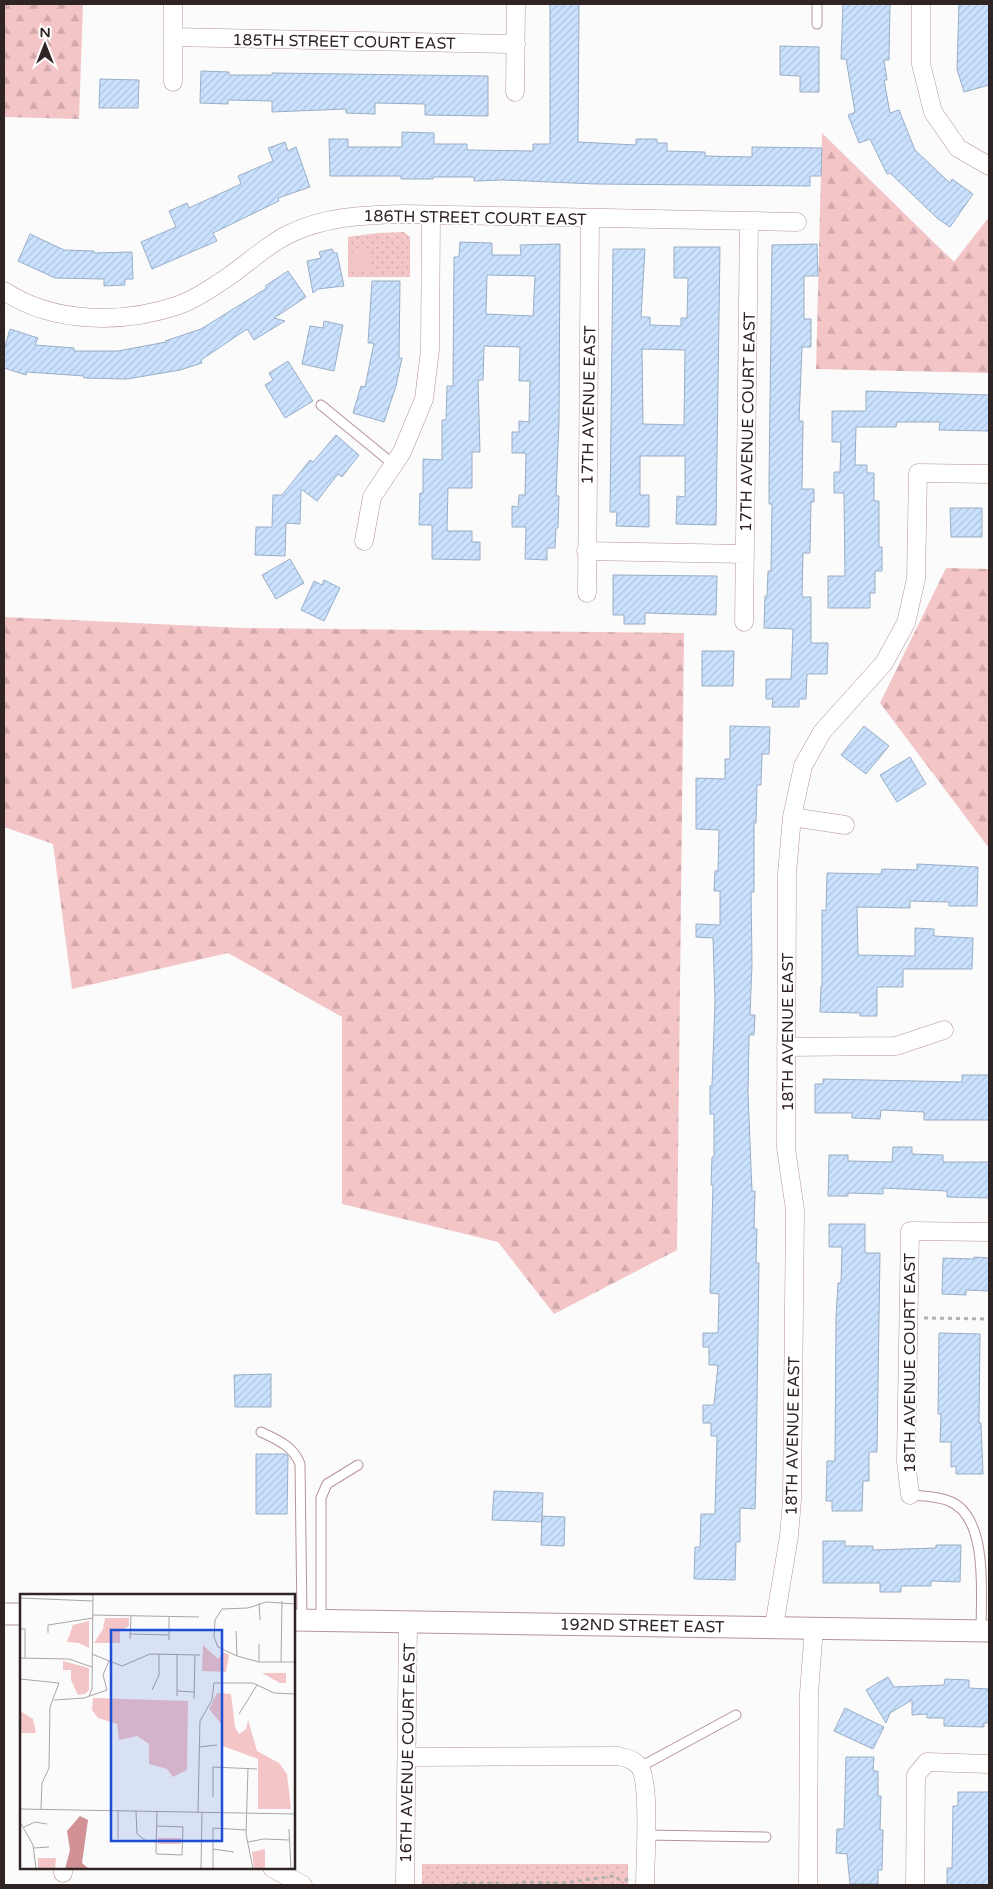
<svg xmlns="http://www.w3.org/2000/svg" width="993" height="1889" font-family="'Varela Round',sans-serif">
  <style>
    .forest { fill: url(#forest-firs) }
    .park { fill: url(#park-dots) }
    .pitch { fill: #f3c5c7 }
    .building { fill: url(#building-hatch); stroke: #9aaec6; fill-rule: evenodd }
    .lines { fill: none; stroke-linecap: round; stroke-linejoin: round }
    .service-casing { stroke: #b79495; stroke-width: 11 }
    .minor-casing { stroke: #b79495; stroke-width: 19 }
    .tertiary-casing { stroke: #b79495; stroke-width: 23 }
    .path { stroke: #b5b1b1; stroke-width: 3; stroke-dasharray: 4 4; stroke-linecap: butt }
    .service { stroke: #fff; stroke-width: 9 }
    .minor { stroke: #fff; stroke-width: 18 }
    .tertiary { stroke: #fff; stroke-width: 21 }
    .labels { text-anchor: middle; stroke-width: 4; stroke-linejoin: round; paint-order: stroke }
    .street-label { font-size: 16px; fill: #302323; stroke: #fff }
    .inset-road { fill: none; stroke: #aaa5a5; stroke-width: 1 }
    .view { fill: #1d4ed8; fill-opacity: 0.15; stroke: #1d4ed8; stroke-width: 2.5 }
    .inset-edge { fill: none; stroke: #302323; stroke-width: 2.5 }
  </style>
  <defs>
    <pattern id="forest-firs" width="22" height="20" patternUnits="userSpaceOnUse" patternTransform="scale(1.25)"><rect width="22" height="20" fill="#f3c5c7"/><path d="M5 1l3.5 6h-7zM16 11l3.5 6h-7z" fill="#d1a9ab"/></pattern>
    <pattern id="park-dots" width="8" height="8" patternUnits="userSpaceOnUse" patternTransform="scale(1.25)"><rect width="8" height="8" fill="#f3c5c7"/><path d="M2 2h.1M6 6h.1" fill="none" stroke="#d1a9ab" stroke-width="1.8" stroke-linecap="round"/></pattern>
    <pattern id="building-hatch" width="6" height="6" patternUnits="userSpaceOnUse" patternTransform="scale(1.25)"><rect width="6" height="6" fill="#cae2ff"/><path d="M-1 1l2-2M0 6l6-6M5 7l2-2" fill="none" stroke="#aec2da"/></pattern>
  </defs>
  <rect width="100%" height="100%" fill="#fbfbfb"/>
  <path class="forest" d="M4,4h79l-4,115 -75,-2z
    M822,133l132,129 35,-45v156l-173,-4z
    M946,568l43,1v279l-109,-145z
    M4,617l240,11 440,5 -7,617 -123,64 -56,-72 -156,-38v-187l-114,-64 -156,36 -19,-145 -49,-17z"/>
  <path class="park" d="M378,233l26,-1 6,5v40h-62v-40z
    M422,1864h206v21h-206z"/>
  <path class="pitch" d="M353,248l18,1v22l-19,-1z"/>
  <path class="building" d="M550,4h29l-1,138 58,3v-6h21v4h10v8l38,1v4l47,1v-10l70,1 -1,28h-11v10l-214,-2 -93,-4 -29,1v-4h-41v2h-32v-3h-71l-1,-37h19v8h54v-15l32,1v11h33v6l66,1v-7h17z
    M843,4h47l-1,56h-5l3,20h-3l6,33 9,-3 16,40 35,33 2,-4 21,15 -23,33 -12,-8 -48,-46 -3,1 -17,-35 -11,4 -11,-28 7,-3 -9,-53h-5z
    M959,4h30v81l-25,7 -7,-23z
    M780,46l39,1v45h-19v-16l-20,-1z
    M201,71l28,1v3h43v-2l216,3v40l-63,-1v-11l-50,-1v11l-29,-1v-4l-74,3v-11l-44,-1v4l-28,-1z
    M100,79l39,1 -1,28h-39z
    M285,142l3,9 8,-4 14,40 -32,11 1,3 -66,32 4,8 -65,28 -11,-27 35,-15 -7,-16 18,-8 2,5 52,-24 -3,-8 35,-15 -5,-13z
    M30,234l34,16 30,1v2l38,-1 1,27h-8v6l-21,1v-7l-49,-1 -37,-17z
    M460,242l32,1v12h29l-1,-10 40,-1 -1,178 -3,74h3l-1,32h-2l-1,20h-8v12l-22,-1 1,-32h-14v-21l6,1 1,-12h6l1,-42h-14v-21h7v-11l10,1 1,-41h-11l1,-34 -36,-1 -1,34h-5l2,72h-8v36h-24l-1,43h25v11h8v18l-48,-1v-34h-13l1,-32h3v-34l19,1v-40h4l1,-34h6l1,-129h5zM487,275l48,1 -2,40 -47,-2z
    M817,244l1,32h-14v43h7v28h-9l-3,74h4l-1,68h12v13h-3l-1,51h-7l-1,44h9v46h17l-1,31h-20l-1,25h-7v8h-27l1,-8h-7v-20h25l2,-50 -29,-1 1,-32h2l1,-25h3l1,-67h-3v-22l3,-237z
    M674,247h46l-4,278 -40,-1 1,-28 8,1v-41h-45v39h9v32l-33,-1 1,-14h-7l3,-263h32l-4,68h9v8l31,1v-8h6l1,-40h-14zM642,349l43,1 -1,75 -41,-1z
    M332,249l2,4h3l7,33 -26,3 -5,4 -6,-32 14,-3 -2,-6z
    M288,271l18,26 -32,21 11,3 -31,19 -7,-11 -46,31 1,3 -22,7 -53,9 -43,-1v-2l-57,-4 -1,3 -22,-7v-18l6,-21 28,9 -3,7 39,3v3h44l48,-9 -1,-1 36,-12 66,-41 -2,-2z
    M372,281h28l-1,77h3l-6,28 -12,36 -31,-9 8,-27 4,1 9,-44h-6z
    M324,321l19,4 -9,46 -32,-7 8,-38 13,2z
    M288,361l25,40 -28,17 -20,-33 8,-5 -4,-7z
    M866,391l123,4v36l-50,-1 1,-8h-43l-1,5h-40l-1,38h12v8h7v28h5v46h3v24h-7v22h-5v15h-42v-32h17l-1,-83h-10v-21h6l1,-30h-9v-31h34z
    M336,435l23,20 -17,22 -4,-3 -21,27 -16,-12 -1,35 -14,-1 -1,33 -30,-1 1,-28h16l1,-32h9l28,-35 3,2z
    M950,508h32v29h-31z
    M290,559l14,24 -28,16 -14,-24z
    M613,575l104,1 -1,39 -71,-2v11h-21v-9h-11z
    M324,580l16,8 -16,33 -23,-11 13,-29 8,4z
    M702,651h32l-1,35h-31z
    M730,726l40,1 -1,27h-7l-1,31h-4l-1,38h-2v69h-3l1,71 -2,52h5l-1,20h-5l-1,59 4,97h3l-1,38h3l-1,34h3l-3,209 -1,37 -15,-1v34h-4l-1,38 -41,-1 1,-32h5l1,-33h14l2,-78h-6v-13h-8v-18h11l4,-40h-9v-18h-6v-14h15l1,-39 -9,-1 3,-108h-2l1,-28h2v-43h-4v-28h2l3,-84 -2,-64 -17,-1v-13l24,1v-34h-6l1,-20h3l1,-41 -23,-1v-51l29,1v-20h5z
    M864,726l25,20 -23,28 -25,-19z
    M910,757l16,27 -29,18 -17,-27z
    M917,864l61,3 -1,39h-28v-4l-39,-1v7l-53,-1 1,48 57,1v-28l19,1v7l39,2 -1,31h-69v18h-26v29h-17v-3l-40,-1 1,-26h1v-76l4,1 1,-38 54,1 1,-5 35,1z
    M962,1075h27v45h-65v-8l-43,-2 -1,9 -28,-1v-5h-37v-29h8v-5l139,3z
    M893,1147h19v7l31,1v7h46v36l-42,-1v-6l-64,-3v6l-35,-1v3h-20l1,-41h19v6l44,1z
    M829,1224h36v29h15l-3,199h-8v29h-6l-1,30h-30v-10h-6l1,-40h8l1,-144 2,-34h3l1,-36h-13z
    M974,1257l15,1v33l-23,-1v5l-24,-1 1,-36 31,1z
    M939,1333l41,1 -1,89h2l2,51h-27v-8l-5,1v-25h-11l1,-28h-3z
    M271,1374v33h-36l-1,-32z
    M256,1454h30l2,2 -1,58h-31z
    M494,1491l49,2 -1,29 -50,-2z
    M542,1516l23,1 -1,29 -23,-1z
    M823,1541h22v5h28v4l63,-2v-3h25l-1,37 -29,-1v5h-30v6h-21v-9h-57z
    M888,1677l6,10 50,-2 1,-6 24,1v8l20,1v34h-5v4l-40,-1v-8h-17v-4l-15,1v-15l-22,13 -4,10 -20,-33z
    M845,1708l39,19 -11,22 -39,-18z
    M846,1757h28l-1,14h5v25h3l-1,34h3l-1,40h-4v14h-28l-3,-30 -11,-1 1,-24h7z
    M958,1792h31v93h-42v-17h5l1,-62h5z"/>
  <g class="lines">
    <defs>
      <path id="service" d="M817,24v-20
        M321,405l72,59
        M261,1432c17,8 32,14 39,32l2,156
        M910,1495c12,1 28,1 39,6 40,15 32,95 32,129
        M321,1620v-122l6,-14 31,-19
        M640,1767l96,-52
        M645,1835l121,2"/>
      <path id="minor" d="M921,4v60l12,48 25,36 31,18
        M173,37l343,7
        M173,82v-78
        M515,92l1,-88
        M4,291c50,33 120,33 175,14 14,-5 28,-14 40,-22 23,-14 43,-35 68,-48 38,-19 77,-20 118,-21l392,8
        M364,541l8,-44 30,-45 22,-53 6,-49 1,-135
        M586,551l159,3
        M587,593l3,-375
        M744,622l5,-401
        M792,817l53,8
        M786,1047l110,-1 48,-16
        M910,1495l-4,-34 4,-230 79,1
        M774,1626l15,-90 3,-36 3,-290 -9,-62 1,-275 5,-56 11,-51 19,-34 62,-69 22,-40 10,-44 2,-106 71,1
        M407,1757l211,-1c8,2 15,3 21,10 12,15 6,96 6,119
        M63,1868v5
        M272,1868l31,17
        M405,1885l3,-263
        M808,1885l1,-192 5,-66
        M915,1885l1,-110 11,-13 62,2"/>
      <path id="tertiary" d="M4,1614h17
        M294,1620l695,11"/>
    </defs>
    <use href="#service" class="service-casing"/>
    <use href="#minor" class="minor-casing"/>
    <use href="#tertiary" class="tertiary-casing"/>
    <path class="path" d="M924,1318l65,1
      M456,1885l3,-2h41l4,2
      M515,1885l4,-3 43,1 52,-7 6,4h9"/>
    <use href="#service" class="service"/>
    <use href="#minor" class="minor"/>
    <use href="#tertiary" class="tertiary"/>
  </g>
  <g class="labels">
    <g class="street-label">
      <text transform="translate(344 41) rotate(1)" y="6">185TH STREET COURT EAST</text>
      <text transform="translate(475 217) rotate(1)" y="6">186TH STREET COURT EAST</text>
      <text transform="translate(588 405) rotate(-89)" y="6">17TH AVENUE EAST</text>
      <text transform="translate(747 422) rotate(-89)" y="6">17TH AVENUE COURT EAST</text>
      <text transform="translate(787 1032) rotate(-90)" y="6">18TH AVENUE EAST</text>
      <text transform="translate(909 1363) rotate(-90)" y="6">18TH AVENUE COURT EAST</text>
      <text transform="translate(792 1436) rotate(-89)" y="6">18TH AVENUE EAST</text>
      <text transform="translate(642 1625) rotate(1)" y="6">192ND STREET EAST</text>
      <text transform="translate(407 1753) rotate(-89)" y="6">16TH AVENUE COURT EAST</text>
    </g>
  </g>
  <g transform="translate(20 1594)">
    <rect width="275" height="275" fill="#fbfbfb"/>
    <path d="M85,24h24v8l-9,5v12h-26l9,-14zM69,27v27l-10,-5 -12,-1 6,-17zM183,51l15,14 5,-7 6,3 -3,17 -24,-1zM43,67l26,7v22l-4,4 -7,1 -7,-15v-10h-8zM197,99l14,1 4,33 4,7 7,-5 2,-9 9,31 22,12 8,11 4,35h-33v-50l-35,-13 -1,-21 -13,-16zM73,104l95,3 -1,69 -14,7 -6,-8 -18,-5v-20l-12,-8 -18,4 -2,-16 -19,-6 -6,-8z" fill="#f3c5c7"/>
    <path d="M242,79h24v10h-6zM138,244h23v6h-23zM245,255v20h-11l-2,-17zM18,264h18l-1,11h-17z" fill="#f3c5c7"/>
    <path d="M0,117l13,8 3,14h-16z" fill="#f3c5c7"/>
    <path d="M60,222l8,4 -6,43 7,6h-24l5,-19 -3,-19z" fill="#d29195"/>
    <path class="inset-road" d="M0,4l73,3M239,9l1,17M275,10l-29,-2 -18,6 -26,1 -7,11 -1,17 4,10 19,9 22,6h36M73,21l106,2M0,35h5v29M216,37l1,25M28,39v-8l45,-7M110,40l39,1M110,45l1,-23M149,46v-23M72,60l30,12 28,-12 50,1M0,64l49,1 23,8M239,68v-18M261,68l1,-61M0,85l39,4 -9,24 -1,61 -7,15 -1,26M132,96l7,-15v-21M157,97l17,1M69,102l3,-7 1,-95M157,102v-42M174,105l1,-44M34,106l30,-2 23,-8 -4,-15 6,-14M219,120l18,-29M179,153l18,-2M228,174l-2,66 7,35M193,203v-30l44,2M0,215l275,5M98,216v29M116,217l1,23 9,7 10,1M178,218l2,-91 12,-21 2,-17h39l21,10 21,1M0,228l13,23 3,24M137,232l26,1 -1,28 -25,-1 -1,-2 1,-41M4,233l11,-5 12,2M269,235l2,40M228,248l16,-3 25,1M14,254l15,-1M193,255l21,3M181,274l1,-56M193,275v-41l33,2"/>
    <path class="view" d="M91,36h111v211h-111z"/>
    <rect width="275" height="275" class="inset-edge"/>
  </g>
  <rect width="993" height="1889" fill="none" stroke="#302323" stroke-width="10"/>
  <g transform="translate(45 45)" stroke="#ffffff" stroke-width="4" paint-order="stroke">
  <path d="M0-4L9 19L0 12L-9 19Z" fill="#302323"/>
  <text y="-8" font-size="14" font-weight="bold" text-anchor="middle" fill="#302323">N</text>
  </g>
</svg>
